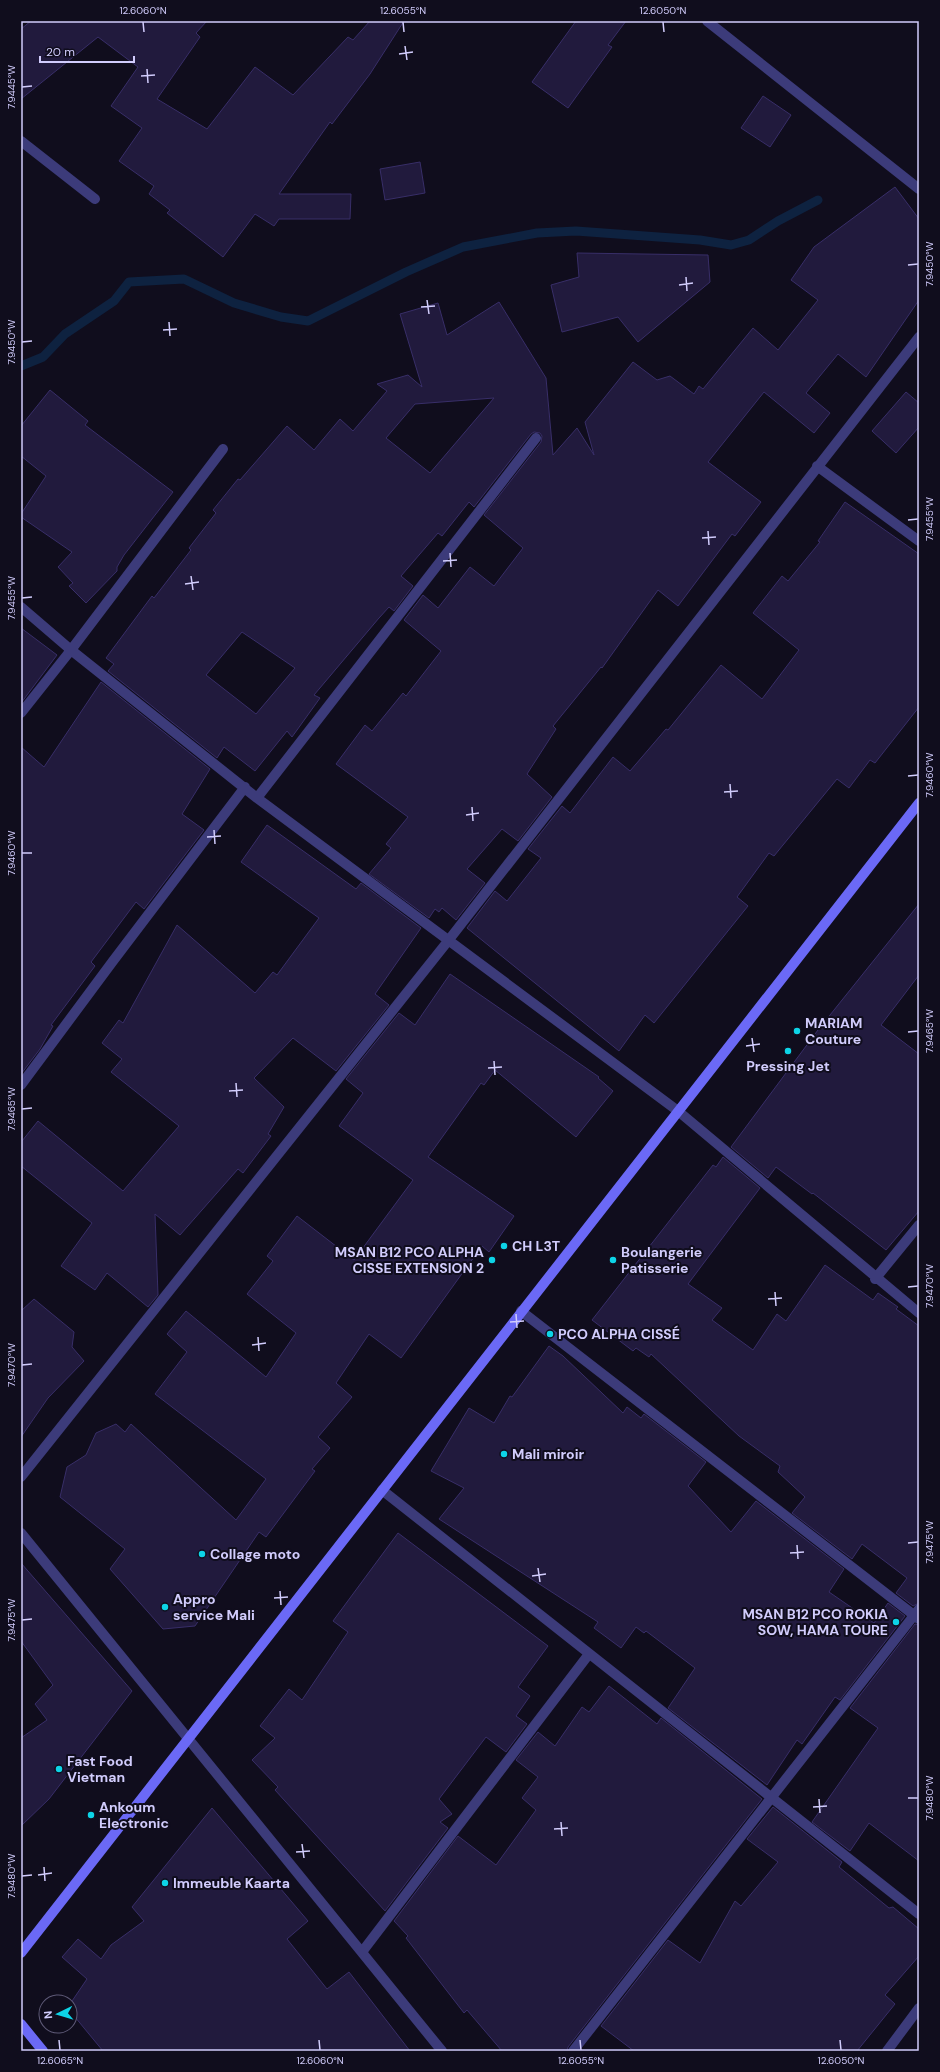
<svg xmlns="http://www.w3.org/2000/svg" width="940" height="2072" font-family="'DM Sans',sans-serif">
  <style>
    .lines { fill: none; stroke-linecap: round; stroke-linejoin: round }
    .stream { stroke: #0e2240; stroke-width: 9 }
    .building { fill: #211a3d; stroke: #382e68; fill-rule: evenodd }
    .street { stroke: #3c3b7a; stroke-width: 10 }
    .secondary { stroke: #6b69f6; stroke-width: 10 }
    .ticks { fill: none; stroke: #d1ccfc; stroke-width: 1.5 }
    .poi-dot { fill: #0dd4e7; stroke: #100d1d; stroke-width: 1.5 }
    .labels { text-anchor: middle; stroke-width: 4; stroke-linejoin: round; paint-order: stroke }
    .poi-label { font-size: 14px; font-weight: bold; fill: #d1ccfc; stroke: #100d1d; text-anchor: start }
    .neatline { fill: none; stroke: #d1ccfc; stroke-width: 1.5 }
    .ticks-label { font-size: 10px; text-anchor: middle; fill: #d1ccfc }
  </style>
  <rect width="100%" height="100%" fill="#100d1d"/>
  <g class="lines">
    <path class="stream" d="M21,366l22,-9 22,-23 49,-33 15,-19 55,-3 50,24 47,14 27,4 98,-49 57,-25 74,-14 39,-2 124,9 31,5 18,-5 29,-19 40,-21"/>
  </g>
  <path class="building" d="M31,21h176l-11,12 4,4 -43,62 50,30 48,-62 38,28 55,-58 5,3 17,-19h34l-34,53 -38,50 -2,-2 -51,72h72l-1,25h-71l-5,7 -19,-12 -32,43 -56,-44 3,-3 -21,-16 5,-8 -35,-25 23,-33 -31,-22 27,-39 -40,-30 -77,62v-70z
    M576,21h50l-18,24 4,2 -44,61 -36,-26z
    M763,96l28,19 -21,32 -29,-19z
    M420,162l5,31 -40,7 -5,-31z
    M895,187l24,32v81l-53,77 -28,-23 -32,39 24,20 -16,20 -50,-41 -56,70 53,40 -26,34 -3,-2 -54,72 -20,-16 -56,78 -1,-1 -48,59 3,3 -29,45 25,23 -34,44 -16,-12 -35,40 18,14 -29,37 -14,-12 -3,4 -4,-3 -6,9 -60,-44 22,-26 -5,-4 22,-27 -72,-53 29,-39 7,6 31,-38 3,3 35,-45 -37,-31 19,-25 15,13 32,-41 24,19 29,-38 -39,-33 57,-73 1,-6 -2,-3 -6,-1 -3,2 -57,73 -5,-5 -27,34 -4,-3 -37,43 12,10 -19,25 -5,-4 -10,11 -65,77 6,3 -28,39 -5,-6 -32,40 -31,-24 -7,11 -109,-87 6,-7 -8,-6 46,-62 2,2 37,-48 -2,-2 27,-35 -3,-3 25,-31 2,1 47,-54 27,24 26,-31 13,12 34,-40 -10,-7 31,-9 14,12 -22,-73 38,-11 9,32 52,-33 47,76 7,77 24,-27 17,27 -9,-33 48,-60 24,18 13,-4 24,18 5,-8 4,3 50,-61 25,22 40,-50 -27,-20 23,-33zM494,398l-64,75 -44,-35 29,-34zM242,632l53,36 -39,46 -50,-39z
    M577,253l131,2 2,27 -72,60 -20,-25 -56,15 -11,-47 28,-8z
    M50,390l38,31 -3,4 88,67 -49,63 -7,12v4l-31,32 -17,-17 4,-3 -15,-16 14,-15 -51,-35v-3l25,-38 -25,-20v-30z
    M906,392l13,11v24l-23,26 -24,-22z
    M845,502l74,52v153l-44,56 -5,-3 -21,28 -12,-9 -63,77 -5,-3 -32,44 11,9 -94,117 -9,-8 -26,36 -152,-123 28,-37 12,10 34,-43 -13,-9 34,-43 8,7 43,-56 17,14 36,-42 2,1 53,-65 41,34 37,-49 -46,-37 29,-37 6,5 32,-39 -2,-1z
    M21,628l36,27 -36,48z
    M101,682l109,87 -28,45 22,16 -60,79 -8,-7 -45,60 4,4 -44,59 2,1 -13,23 -19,25v-327l23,20z
    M267,825l89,64 5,-6 60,45 -46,66 14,11 -53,66 -43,-33 -39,40 30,29 -16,27 3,2 -28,37 -5,-4 -58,66 -25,-21 3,81 -10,12 -41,-34 -12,17 -34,-24 31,-43 -71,-57 1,-25 16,-20 85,70 56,-65 -68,-54 11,-13 -20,-16 17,-23 4,3 54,-98 78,68 18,-21 4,3 42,-57 -78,-56z
    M919,904v71l-38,50 38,29v157l-33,39 -73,-57 -1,1 -36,-27 -8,11 -37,-31 87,-117z
    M450,974l149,103 -1,1 15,13 -37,46 -81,-67 -11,15 -3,-2 -53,74 86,59 -25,36 -7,-6 -81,112 -32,-24 -33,49 16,14 -34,40 12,11 -18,21 3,2 -49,66 -7,-5 -64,94 -32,3 -53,-60 15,-20 -65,-52 7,-30 19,-12 10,-22 20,-9 9,8 6,-8 105,96 30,-41 -111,-85 32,-42 -20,-18 19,-23 80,66 30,-44 -49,-39 26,-33 -6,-5 30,-40 57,44 59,-80 -74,-54 24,-33 -17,-14 53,-66 16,12z
    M723,1157l37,31 -72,96 34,24 -10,12 41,30 24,-36 9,7 39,-56 48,35 5,-7 20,14 -2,2 23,17v277l-6,3 -17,-13 11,-15 -45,-34 -10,15 -60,-46 13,-16 -27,-25 2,-6 -41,-30 -88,-82 -2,3 -13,-9 -3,3 -41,-31 121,-155 3,2z
    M34,1299l40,33 -2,15 12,14 -36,37 -27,39v-126z
    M549,1346l14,10 60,57 4,-6 14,11 3,-4 62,48 -18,24 43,46 25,-31 88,68 -15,23 45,31 14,-20 17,13 -65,84 -5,-3 -33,47 -5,-4 -30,45 -99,-77 27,-40 -49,-37 -2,2 -8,-6 -15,21 -27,-20 4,-6 -159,-103 25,-31 -33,-17 38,-63 25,15 16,-27 2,1z
    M398,1533l150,113 -30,41 12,9 -14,20 11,8 -21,28 -20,-15 -47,62 13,15 -12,8 8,6 -63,83 -110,-121 3,-3 -26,-27 23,-22 -15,-12 29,-37 13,11 46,-68 -15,-11z
    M21,1563l111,128 -83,108 -28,27v-88l26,-18 -12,-16 18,-19 -32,-44z
    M915,1624l4,1v236l-50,-38 -19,28 -38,-29 66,-94 -28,-20z
    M609,1686l48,38 4,-6 101,81 -194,248 -1,4h-65l-35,-41 -3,3 -58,-75 2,-2 -14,-15 64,-85 38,29 40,-55 -14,-12 16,-21 -22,-17 22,-28 17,14 27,-39 7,5z
    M773,1807l69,55 -3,5 50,41 4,-1 26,22v27l-34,39 10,9 -38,47h-223l-33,-25 67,-86 32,23 35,-62 6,5 37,-44 -31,-23z
    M212,1808l96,113 -21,18 40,50 22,-17 61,79h-307l-33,-40v-7l17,-25 -25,-22 16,-18 23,20 10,-14 33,-24 -12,-14z"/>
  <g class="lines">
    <path class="street" d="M707,21l212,168
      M21,141l74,58
      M817,466l102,75
      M21,607l50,43 186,148 421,313 241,202
      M21,713l50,-63 152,-201
      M257,798l279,-360
      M21,1085l92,-124 132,-174
      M875,1279l44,-54
      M521,1311l398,308
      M21,1477l427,-536 471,-604
      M382,1490l537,424
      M21,1533l421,518
      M362,1952l227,-298
      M573,2051l346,-442
      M887,2051l32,-43"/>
    <path class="secondary" d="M21,1953l898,-1150
      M21,2024l22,27"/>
  </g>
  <path class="ticks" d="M143,22l1,10M403,22l1,10M663,22l1,10M405,46l2,14M399,54l14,-2M147,69l1,14M141,76l14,-1M22,87l10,-1M908,265l10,-1M686,277l1,14M679,285l14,-2M427,300l2,14M421,307l14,-1M169,322l1,14M163,330l14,-1M22,342l10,-1M908,520l10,-1M708,531l1,14M702,538l14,-1M450,553l1,14M443,561l14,-1M191,576l2,14M185,584l14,-2M22,598l10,-1M908,776l10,-1M730,784l1,14M724,792l14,-1M472,807l1,14M466,815l13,-2M214,830l1,14M207,837l14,-1M22,853h10M908,1032l10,-1M752,1038l2,14M746,1046l14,-2M494,1061l1,14M488,1068l14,-1M236,1083l1,14M229,1091l14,-1M22,1109l10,-1M908,1287l10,-1M775,1292l1,14M768,1299l14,-1M516,1314l1,14M510,1322l14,-1M258,1337l1,14M252,1345l14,-2M22,1365l10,-1M908,1543l10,-1M797,1545l1,14M790,1553l14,-1M538,1568l2,14M532,1576l14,-2M280,1591l1,14M274,1598l14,-1M22,1620l10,-1M908,1798h10M819,1799l1,14M813,1807l14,-1M561,1822l1,14M554,1829l14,-1M302,1844l2,14M296,1852l14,-1M44,1867l1,14M38,1875l14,-2M22,1876l10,-1M59,2040l1,10M319,2040l1,10M580,2040l1,10M840,2040l1,10"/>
  <g class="poi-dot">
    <circle cx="797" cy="1031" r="4"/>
    <circle cx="788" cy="1051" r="4"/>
    <circle cx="504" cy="1246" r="4"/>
    <circle cx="492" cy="1260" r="4"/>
    <circle cx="613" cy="1260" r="4"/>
    <circle cx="550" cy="1334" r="4"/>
    <circle cx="504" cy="1454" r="4"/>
    <circle cx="202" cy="1554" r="4"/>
    <circle cx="165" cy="1607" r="4"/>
    <circle cx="896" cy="1622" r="4"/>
    <circle cx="59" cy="1769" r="4"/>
    <circle cx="91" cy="1815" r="4"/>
    <circle cx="165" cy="1883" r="4"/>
  </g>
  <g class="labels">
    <g class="poi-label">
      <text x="805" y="1028">MARIAM<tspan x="805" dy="16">Couture</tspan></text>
      <text x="788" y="1071" text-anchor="middle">Pressing Jet</text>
      <text x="512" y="1251">CH L3T</text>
      <text x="484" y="1257" text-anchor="end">MSAN B12 PCO ALPHA<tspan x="484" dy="16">CISSE EXTENSION 2</tspan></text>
      <text x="621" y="1257">Boulangerie<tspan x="621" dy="16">Patisserie</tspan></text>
      <text x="558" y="1339">PCO ALPHA CISSÉ</text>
      <text x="512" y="1459">Mali miroir</text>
      <text x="210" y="1559">Collage moto</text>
      <text x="173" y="1604">Appro<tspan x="173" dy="16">service Mali</tspan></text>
      <text x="888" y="1619" text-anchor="end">MSAN B12 PCO ROKIA<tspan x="888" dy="16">SOW, HAMA TOURE</tspan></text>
      <text x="67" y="1766">Fast Food<tspan x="67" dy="16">Vietman</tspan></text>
      <text x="99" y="1812">Ankoum<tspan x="99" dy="16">Electronic</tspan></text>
      <text x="173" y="1888">Immeuble Kaarta</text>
    </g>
  </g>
  <rect width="940" height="2072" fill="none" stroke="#100d1d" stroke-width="44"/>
  <g transform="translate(58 2014) rotate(265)"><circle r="19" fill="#100d1d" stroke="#5d5976"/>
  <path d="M0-3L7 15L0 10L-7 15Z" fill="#0dd4e7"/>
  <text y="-6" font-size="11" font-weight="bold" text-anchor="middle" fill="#d1ccfc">N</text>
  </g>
  <path d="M40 56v6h94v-6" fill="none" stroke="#d1ccfc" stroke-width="2"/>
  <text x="46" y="56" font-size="12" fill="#d1ccfc" stroke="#100d1d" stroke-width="3" paint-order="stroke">20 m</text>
  <rect x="22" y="22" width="896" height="2028" class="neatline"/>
  <g class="ticks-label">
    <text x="143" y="14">12.6060°N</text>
    <text x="403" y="14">12.6055°N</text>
    <text x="663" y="14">12.6050°N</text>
    <text transform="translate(11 87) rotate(-90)" y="4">7.9445°W</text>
    <text transform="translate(929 264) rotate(-90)" y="4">7.9450°W</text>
    <text transform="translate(11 342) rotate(-90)" y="4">7.9450°W</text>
    <text transform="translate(929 519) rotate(-90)" y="4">7.9455°W</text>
    <text transform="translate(11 598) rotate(-90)" y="4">7.9455°W</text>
    <text transform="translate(929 775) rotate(-90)" y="4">7.9460°W</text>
    <text transform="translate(11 853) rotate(-90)" y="4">7.9460°W</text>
    <text transform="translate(929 1031) rotate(-90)" y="4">7.9465°W</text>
    <text transform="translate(11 1109) rotate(-90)" y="4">7.9465°W</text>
    <text transform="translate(929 1286) rotate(-90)" y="4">7.9470°W</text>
    <text transform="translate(11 1365) rotate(-90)" y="4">7.9470°W</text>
    <text transform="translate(929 1542) rotate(-90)" y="4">7.9475°W</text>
    <text transform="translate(11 1620) rotate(-90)" y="4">7.9475°W</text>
    <text transform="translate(929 1798) rotate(-90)" y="4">7.9480°W</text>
    <text transform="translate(11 1876) rotate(-90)" y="4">7.9480°W</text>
    <text x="60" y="2064">12.6065°N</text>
    <text x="320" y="2064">12.6060°N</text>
    <text x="581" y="2064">12.6055°N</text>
    <text x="841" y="2064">12.6050°N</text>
  </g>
</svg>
